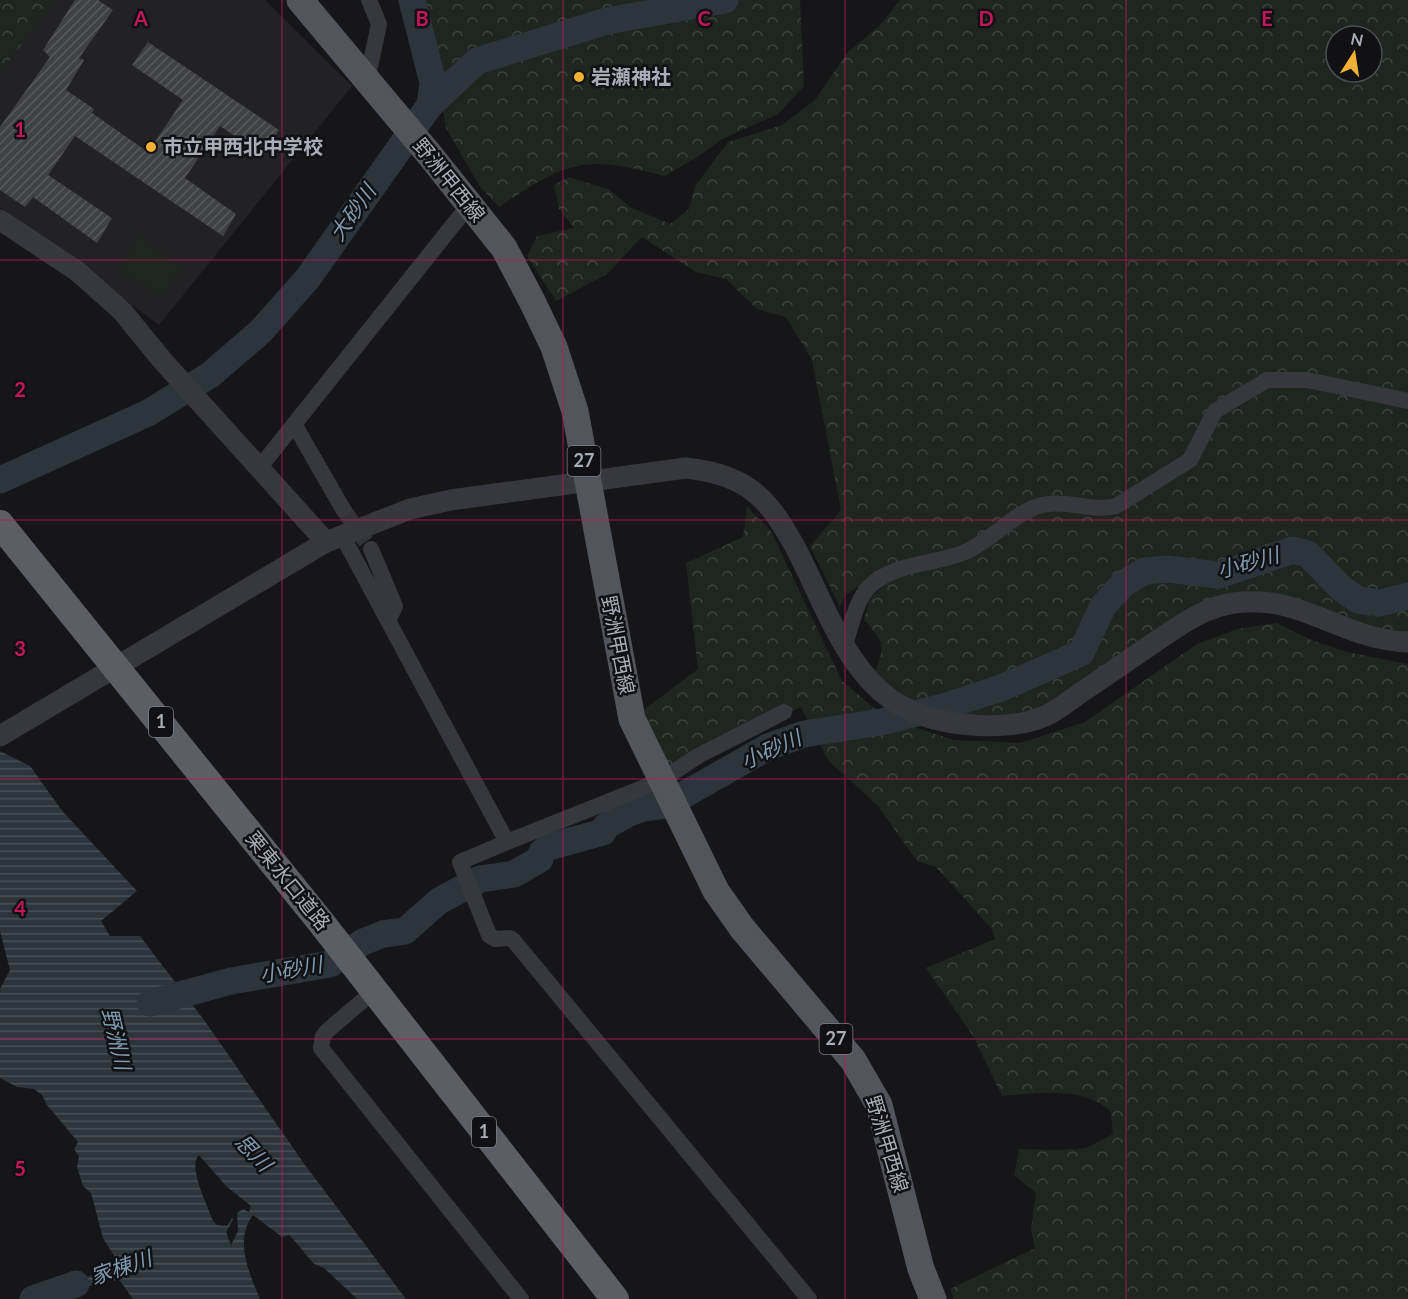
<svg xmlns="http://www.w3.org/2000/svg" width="1408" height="1299" font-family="Lato,'Noto Sans JP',sans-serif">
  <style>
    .built { fill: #222225 }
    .forest { fill: url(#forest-crowns); fill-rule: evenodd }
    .garden { fill: #1e261f }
    .water { fill: url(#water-rules); fill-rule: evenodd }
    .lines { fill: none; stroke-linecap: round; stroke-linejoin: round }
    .river { stroke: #2c353c; stroke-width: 27 }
    .building { fill: url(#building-hatch) }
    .minor-tunnel { stroke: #333438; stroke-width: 16; stroke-dasharray: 16 8; stroke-linecap: butt }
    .minor { stroke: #37383d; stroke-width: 16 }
    .tertiary { stroke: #37383d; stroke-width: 21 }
    .primary { stroke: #53555c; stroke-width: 27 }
    .trunk { stroke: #5b5e65; stroke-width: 28 }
    .grid { fill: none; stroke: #c2185b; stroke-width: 1.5; stroke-opacity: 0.55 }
    .poi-dot { fill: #f2b134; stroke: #111113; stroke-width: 2 }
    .labels { text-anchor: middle; stroke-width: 5; stroke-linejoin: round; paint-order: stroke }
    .shield { fill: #111113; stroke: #7b7e86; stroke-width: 1.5 }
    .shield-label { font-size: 18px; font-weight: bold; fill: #a8adb8 }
    .poi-label { font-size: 20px; font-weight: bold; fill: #a8adb8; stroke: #111113; text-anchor: start }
    .street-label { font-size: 20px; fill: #a8adb8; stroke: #111113 }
    .water-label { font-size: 21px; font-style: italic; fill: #7f9bb3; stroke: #111113 }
    .grid-label { font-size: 20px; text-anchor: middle; font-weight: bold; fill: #c2185b; stroke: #111113; stroke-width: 5; stroke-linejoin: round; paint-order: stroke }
  </style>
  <defs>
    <pattern id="forest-crowns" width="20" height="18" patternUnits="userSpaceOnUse" patternTransform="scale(1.5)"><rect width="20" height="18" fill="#1e261f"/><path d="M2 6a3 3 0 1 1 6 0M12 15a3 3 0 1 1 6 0" fill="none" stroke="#3c433d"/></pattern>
    <pattern id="water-rules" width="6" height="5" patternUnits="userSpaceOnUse" patternTransform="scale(1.5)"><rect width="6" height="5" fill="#2c353c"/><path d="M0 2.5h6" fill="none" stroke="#485056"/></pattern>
    <pattern id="building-hatch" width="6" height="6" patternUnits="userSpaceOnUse" patternTransform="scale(1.5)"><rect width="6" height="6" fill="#404145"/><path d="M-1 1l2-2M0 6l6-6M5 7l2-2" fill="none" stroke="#595a5e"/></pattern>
  </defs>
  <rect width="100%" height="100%" fill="#161618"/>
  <path class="built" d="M0,0h265l87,86 -193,239 -159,-118z"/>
  <path class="forest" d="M0,0h55l-55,73z
    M424,0h376l4,86 -26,28 -56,25 -23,17 -35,20c-80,-22 -97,-15 -165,31l-19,-20 -34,-59z
    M900,0h508v634l-35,-4 -114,-36 -193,102 -38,16 -43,7 -40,-4 -36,-16 -35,-26c12,-26 10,-32 -10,-53l6,-22 17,-15 -13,-6 -29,18 -5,12 -30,-61 31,-36 -29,-150 -26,-43 -29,-8 -31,-30 -30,-7 -54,-35 -35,37 -51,27 -29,-45 10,-20 37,-8 -15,-19 -5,-24 15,-8 39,12 24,19 38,16 19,-15 6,-23 33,-44 54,-17 33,-25 32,-47 33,-28zM1336,36h36v36h-36z
    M747,507l24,24 71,150 44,37 68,22 66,3 65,-21 112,-78 40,-15 40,-6 34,17 36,12 61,12v635h-455l-3,-10 85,-41 -4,-19 5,-36 -22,-18 5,-26 39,1 28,-2 27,-14 -2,-22c-26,-26 -74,-19 -109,-16l-29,-60 -47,-68 69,-29 -4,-11 -55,-61 -19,-6 -39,-55 -50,-46 -27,-53 -131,61 -29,-56 57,-43 -12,-106 57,-26z"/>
  <path class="garden" d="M139,236l43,33 -20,29 -44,-28z"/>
  <path class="water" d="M0,751l30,15 33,46 74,79 -36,30 9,15h30l64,84 101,145 101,134h-49l-33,-31 -10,-4 -21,-25 -4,-4 -7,2 -29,-22c-19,25 -4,58 7,84h-127l-13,-18 -13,-1 -56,19h-8l-2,-5 69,-25 8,-7 -15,-24 -12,-45 -8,-7 -6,-19 2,-11 -5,-7 4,-7 -31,-37 -5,-10 -8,-6 -17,-2 -17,-9v-89l10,-19 -10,-39zM199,1155l27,31 25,20 -2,6 -6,-3 -6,4 1,18 -7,14 -5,-13 7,-12 -1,-2 -5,8 -10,-1 -4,-4c-5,-15 -26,-55 -14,-66z"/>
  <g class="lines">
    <path class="river" d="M412,0l21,83 -3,22
      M0,480l148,-67 62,-38 50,-43 48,-54 122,-173 47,-44 130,-40 118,-21
      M150,1003l81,-22 99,-17 33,-22 20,-8 22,-3 34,-30 41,-22 34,-5 26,-15 2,-7 7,-5 54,-15 3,-6 23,-13 14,-5 23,-3 102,-58 36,-13 77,-12 62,-15 58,-19 80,-35 22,-47 21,-23 21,-12 22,-2 52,6 74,-25 15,4 33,34 17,12 22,3 28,-7
      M33,1299l43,-15"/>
  </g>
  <path class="building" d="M75,0h23l15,10 -34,48 5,2 -18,30 28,19 -2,4 56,39 35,-52 -51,-35 16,-23 131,88 -15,26 -44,-30 -35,52 51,36 -13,22 -148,-100 -27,39 64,43 -15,25 -64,-46 -8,10 -25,-17v-63l50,-70 -7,-7z"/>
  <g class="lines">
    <path class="minor-tunnel" d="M343,509l28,40"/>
    <path class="minor" d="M367,81l12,-57 -10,-24
      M294,424l49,85
      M260,467l209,-262
      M342,535l165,307 -47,20 29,73 6,4 15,-1 4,3 295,358
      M371,549l24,57 -7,15
      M845,645c6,-18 11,-46 25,-59 25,-24 65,-21 95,-34 28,-12 52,-44 83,-48 23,-3 46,8 68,2l74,-46 25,-49 52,-31h40l101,21
      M507,842l153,-61 38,-25 86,-44
      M374,991l-47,40 -4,5 -2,12 200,251"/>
    <path class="tertiary" d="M0,220l77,51 45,40 40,49 164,182
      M0,736l326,-194 84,-33 41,-9 235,-32c23,3 44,7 64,21 20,14 32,35 44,56 31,57 54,139 118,166 36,16 96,21 133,5 12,-5 24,-15 34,-22 26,-18 53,-36 79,-54 24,-16 47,-33 76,-37 66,-10 108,37 174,39"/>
    <path class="primary" d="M300,0l129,154 75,94 28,53 22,46 21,64 57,308 84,172 26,37 111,132 26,45 42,164 12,30"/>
    <path class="trunk" d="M0,524l320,397 295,378"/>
  </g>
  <path class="grid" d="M282,0v1299M563,0v1299M845,0v1299M1126,0v1299M0,260h1408M0,520h1408M0,779h1408M0,1039h1408"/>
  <g class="poi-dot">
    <circle cx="579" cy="77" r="6"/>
    <circle cx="151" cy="147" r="6"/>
  </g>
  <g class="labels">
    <g class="shield">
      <rect x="567.5" y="446" width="33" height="30" rx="4.5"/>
      <rect x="149" y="707" width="24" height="30" rx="4.5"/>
      <rect x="819.5" y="1024" width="33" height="30" rx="4.5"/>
      <rect x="472" y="1117" width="24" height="30" rx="4.5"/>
    </g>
    <g class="shield-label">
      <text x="584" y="467">27</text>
      <text x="161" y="728">1</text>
      <text x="836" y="1045">27</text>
      <text x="484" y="1138">1</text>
    </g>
    <g class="poi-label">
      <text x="591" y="84">岩瀬神社</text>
      <text x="163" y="154">市立甲西北中学校</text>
    </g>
    <g class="street-label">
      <text transform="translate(449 180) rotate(51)" y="7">野洲甲西線</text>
      <text transform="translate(618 645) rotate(79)" y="7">野洲甲西線</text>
      <text transform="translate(288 881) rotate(51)" y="7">栗東水口道路</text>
      <text transform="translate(887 1144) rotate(73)" y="7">野洲甲西線</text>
    </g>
    <g class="water-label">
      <text transform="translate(353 213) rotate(-55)" y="7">大砂川</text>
      <text transform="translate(1248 563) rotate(-15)" y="7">小砂川</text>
      <text transform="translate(771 750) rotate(-24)" y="7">小砂川</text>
      <text transform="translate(291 970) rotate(-10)" y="7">小砂川</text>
      <text transform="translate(116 1039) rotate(77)" y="7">野洲川</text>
      <text transform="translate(253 1153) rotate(46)" y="7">思川</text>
      <text transform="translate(121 1268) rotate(-19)" y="7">家棟川</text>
    </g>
  </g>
  <g class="grid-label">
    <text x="141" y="26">A</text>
    <text x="422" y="26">B</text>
    <text x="704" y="26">C</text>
    <text x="986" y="26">D</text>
    <text x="1267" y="26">E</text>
    <text x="20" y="137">1</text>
    <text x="20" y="397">2</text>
    <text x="20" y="656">3</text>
    <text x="20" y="916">4</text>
    <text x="20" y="1176">5</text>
  </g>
  <g transform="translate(1354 54) rotate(12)"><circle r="28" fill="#111113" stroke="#4d4f55" stroke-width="1.5"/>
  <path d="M0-4.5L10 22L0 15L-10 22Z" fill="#f2b134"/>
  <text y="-9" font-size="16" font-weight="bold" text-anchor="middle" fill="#a8adb8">N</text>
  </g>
</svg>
